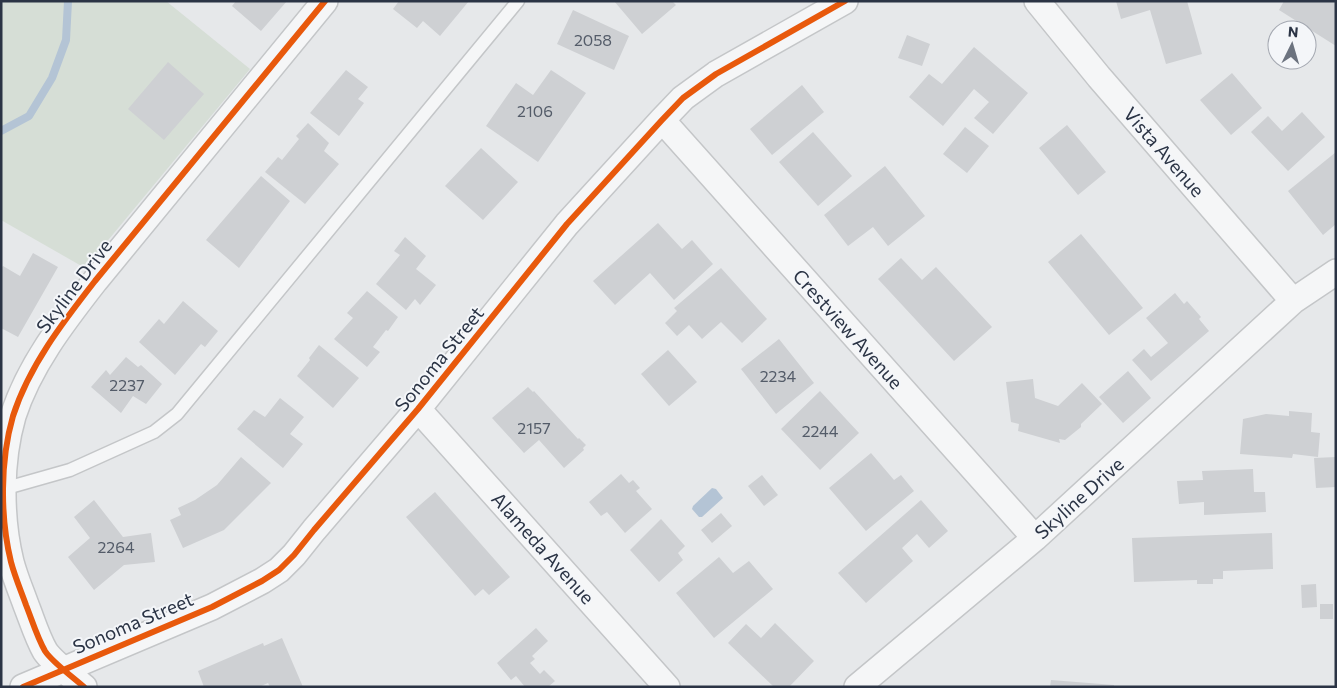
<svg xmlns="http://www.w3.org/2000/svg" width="1337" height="688" font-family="Commissioner,sans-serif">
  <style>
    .green { fill: #d6ded6 }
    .water { fill: #b4c4d5 }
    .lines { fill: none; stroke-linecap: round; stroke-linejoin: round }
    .stream { stroke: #b4c4d5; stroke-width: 8 }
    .building { fill: #ced0d3 }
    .service-casing { stroke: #c4c6c8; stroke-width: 15 }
    .minor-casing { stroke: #c4c6c8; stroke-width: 28 }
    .service { stroke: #f5f6f7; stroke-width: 12 }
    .minor { stroke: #f5f6f7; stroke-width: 25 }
    .cycleway-casing { stroke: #f4f6f9; stroke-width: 9 }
    .cycleway { stroke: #e8590c; stroke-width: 6 }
    .labels { text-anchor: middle; stroke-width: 4; stroke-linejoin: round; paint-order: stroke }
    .number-label { font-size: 16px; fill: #545c69 }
    .street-label { font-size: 19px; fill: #2b3445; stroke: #f4f6f9 }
  </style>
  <rect width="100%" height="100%" fill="#e6e8ea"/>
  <path class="green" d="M4,1h162l84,68 -165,199 -84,-48v-216z"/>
  <path class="water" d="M712,488l4,1 7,9 -21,19h-3l-7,-8 1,-3z"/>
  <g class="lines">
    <path class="stream" d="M1,131l28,-15 23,-38 14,-38 2,-39"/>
  </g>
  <path class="building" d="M236,1h51l-26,30 -29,-25z
    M399,1h70l-29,35 -17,-15 -6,7 -24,-19z
    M614,1h58l4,4 -34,29z
    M1116,1h71l15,53 -36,10 -16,-54 -29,9z
    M1284,1h49l3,2v43l-57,-36z
    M573,10l56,26 -15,34 -57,-26z
    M907,35l23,9 -8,22 -24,-8z
    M974,47l54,46 -35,41 -19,-16 15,-16 -15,-13 -31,37 -34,-29 20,-23 13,10z
    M168,62l36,32 -40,46 -36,-31z
    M346,70l22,17 -10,12 6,4 -25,33 -29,-23z
    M551,70l35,23 -48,69 -52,-36 30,-43 17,12z
    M1232,73l30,35 -31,27 -31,-35z
    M802,85l22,27 -52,43 -22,-26z
    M1302,112l23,25 -37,34 -37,-39 17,-16 14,15z
    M308,123l21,20 -5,8 15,13 -34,40 -40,-32 13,-15 4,3 17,-21 -3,-3z
    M1067,125l39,47 -28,23 -39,-47z
    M965,127l24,19 -22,27 -24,-19z
    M813,132l39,44 -34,30 -39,-44z
    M481,148l37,34 -35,38 -38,-34z
    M1336,152v72l-13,11 -35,-44z
    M885,166l40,50 -37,30 -15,-19 -25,19 -24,-31z
    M261,176l29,25 -51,67 -33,-28z
    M658,223l24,26 10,-9 21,24 -39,36 -24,-27 -35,32 -22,-24z
    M1081,234l62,74 -34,27 -61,-73z
    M405,237l21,19 -10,13 20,16 -16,20 -5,-6 -9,11 -30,-26 24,-29 -6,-4z
    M33,253l25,14 -40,70 -17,-9v-60l2,-2 17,10z
    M901,258l21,22 14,-13 56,60 -38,34 -76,-82z
    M721,268l46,51 -25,24 -21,-21 -19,17 -13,-14 -12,11 -12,-13 12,-12 -3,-3z
    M367,291l31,26 -10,14 -2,-1 -13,17 7,5 -13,15 -33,-28 19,-21 -6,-5z
    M1175,293l9,11 3,-3 14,16 -2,2 10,12 -58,50 -19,-21 12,-11 7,8 17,-14 -22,-25z
    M183,301l35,30 -13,16 -4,-3 -26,31 -36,-33 20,-23 5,5z
    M779,339l35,44 -38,31 -35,-45z
    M319,345l40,33 -26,30 -36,-32 13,-16 -1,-2z
    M668,350l29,32 -28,24 -28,-32z
    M126,357l12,10 3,-2 21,19 -16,20 -13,-8 -12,17 -30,-26 15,-17 4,5z
    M1128,371l23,27 -28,25 -24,-26z
    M1033,379l2,19 23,8 24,-23 20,21 -21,20v3l-16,13 -6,-1 1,4 -42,-12 1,-7 -8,-2 -5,-40z
    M528,387l5,5 1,-1 44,48 1,-1 7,7 -3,3 1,2 -20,18 -25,-28 -15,13 -32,-35z
    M820,391l39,42 -39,37 -39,-41z
    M280,398l24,19 -14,17 13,10 -20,24 -46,-39 17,-19 11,7z
    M1289,411l23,2 -1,19 9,1 -2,24 -25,-3 -1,4 -52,-4 3,-35 23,-5 23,2z
    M871,453l23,27 7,-5 13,16 -48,40 -37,-43z
    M241,457l30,26 -47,47 -41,18 -13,-28 11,-5 -3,-7 17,-8 22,-15z
    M1336,457v30l-20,1 -2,-30z
    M1253,469l1,23h11l1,20 -62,3v-13l-25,2 -2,-23 26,-1 -1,-9z
    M621,474l8,9 4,-3 7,8 -4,3 16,18 -27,24 -18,-21 -6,4 -12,-14z
    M762,475l16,20 -14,11 -16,-20z
    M435,492l75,85 -21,18 -6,-6 -8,7 -69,-79z
    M94,500l29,37 28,-4 4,29 -31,3 -30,25 -26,-33 22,-19 -16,-21z
    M921,500l27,31 -19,17 -12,-14 -15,14 11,13 -47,42 -28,-30z
    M721,513l11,13 -20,17 -11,-13z
    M661,519l24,27 -7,7 5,7 -24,22 -29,-32z
    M1272,533l1,36 -50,2v8h-10v5h-16v-4l-63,2 -2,-44z
    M719,557l14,16 16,-12 24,28 -59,49 -38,-45z
    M1316,584l1,23 -15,1 -1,-23z
    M1320,604h13v15h-13z
    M775,623l39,38 -25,26h-15l-46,-44 18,-19 15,14z
    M536,628l12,13 -16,15 3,3 -5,4 10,11 4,-4 11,11 -7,6h-23l-9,-11 -5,4 -14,-17z
    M282,638l21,49h-33l-2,-4 -9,4h-55l-6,-16 65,-28 1,3z
    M1051,680l63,5v2h-64z"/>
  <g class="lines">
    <defs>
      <path id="service" d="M3,489l67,-19 84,-38 23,-18 341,-413"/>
      <path id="minor" d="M1037,1l62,76 194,224
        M662,120l373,418
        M418,409l249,278
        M23,687l189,-80 50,-26 17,-11 15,-15 20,-25 104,-121 149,-185 95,-104 21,-22 33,-24 129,-73
        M84,687c-10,-9 -32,-25 -39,-36 -8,-14 -13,-31 -19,-46 -5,-14 -11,-28 -15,-43 -11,-45 -11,-101 2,-146 16,-50 50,-94 82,-135l230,-280
        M857,687l178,-149 258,-237 43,-29"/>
    </defs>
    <use href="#service" class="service-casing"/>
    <use href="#minor" class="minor-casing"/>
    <use href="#service" class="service"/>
    <use href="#minor" class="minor"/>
    <defs>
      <path id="cycleway" d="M23,687l189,-80 50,-26 17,-11 15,-15 20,-25 104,-121 149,-185 95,-104 21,-22 33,-24 129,-73
        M84,687c-10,-9 -32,-25 -39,-36 -8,-14 -13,-31 -19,-46 -5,-14 -11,-28 -15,-43 -11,-45 -11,-101 2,-146 16,-50 50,-94 82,-135l230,-280"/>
    </defs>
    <use href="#cycleway" class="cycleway-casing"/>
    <use href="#cycleway" class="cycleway"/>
  </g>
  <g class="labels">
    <g class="number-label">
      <text x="593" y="46">2058</text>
      <text x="535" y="117">2106</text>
      <text x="778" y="382">2234</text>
      <text x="127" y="391">2237</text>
      <text x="534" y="434">2157</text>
      <text x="820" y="437">2244</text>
      <text x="116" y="553">2264</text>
    </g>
    <g class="street-label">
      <text transform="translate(1164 152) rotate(49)" y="7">Vista Avenue</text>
      <text transform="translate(74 286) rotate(-53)" y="7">Skyline Drive</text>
      <text transform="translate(848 329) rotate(48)" y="7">Crestview Avenue</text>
      <text transform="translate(439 359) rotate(-51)" y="7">Sonoma Street</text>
      <text transform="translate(1079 498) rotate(-42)" y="7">Skyline Drive</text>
      <text transform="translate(543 548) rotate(48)" y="7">Alameda Avenue</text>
      <text transform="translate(133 623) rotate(-23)" y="7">Sonoma Street</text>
    </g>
  </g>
  <rect width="1337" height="688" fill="none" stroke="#2b3445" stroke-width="5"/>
  <g transform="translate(1292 45) rotate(5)"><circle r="24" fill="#f4f6f9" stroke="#a4a8b1"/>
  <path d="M0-4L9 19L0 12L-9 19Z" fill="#6c737f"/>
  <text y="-8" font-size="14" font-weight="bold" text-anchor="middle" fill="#2b3445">N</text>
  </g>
</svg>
